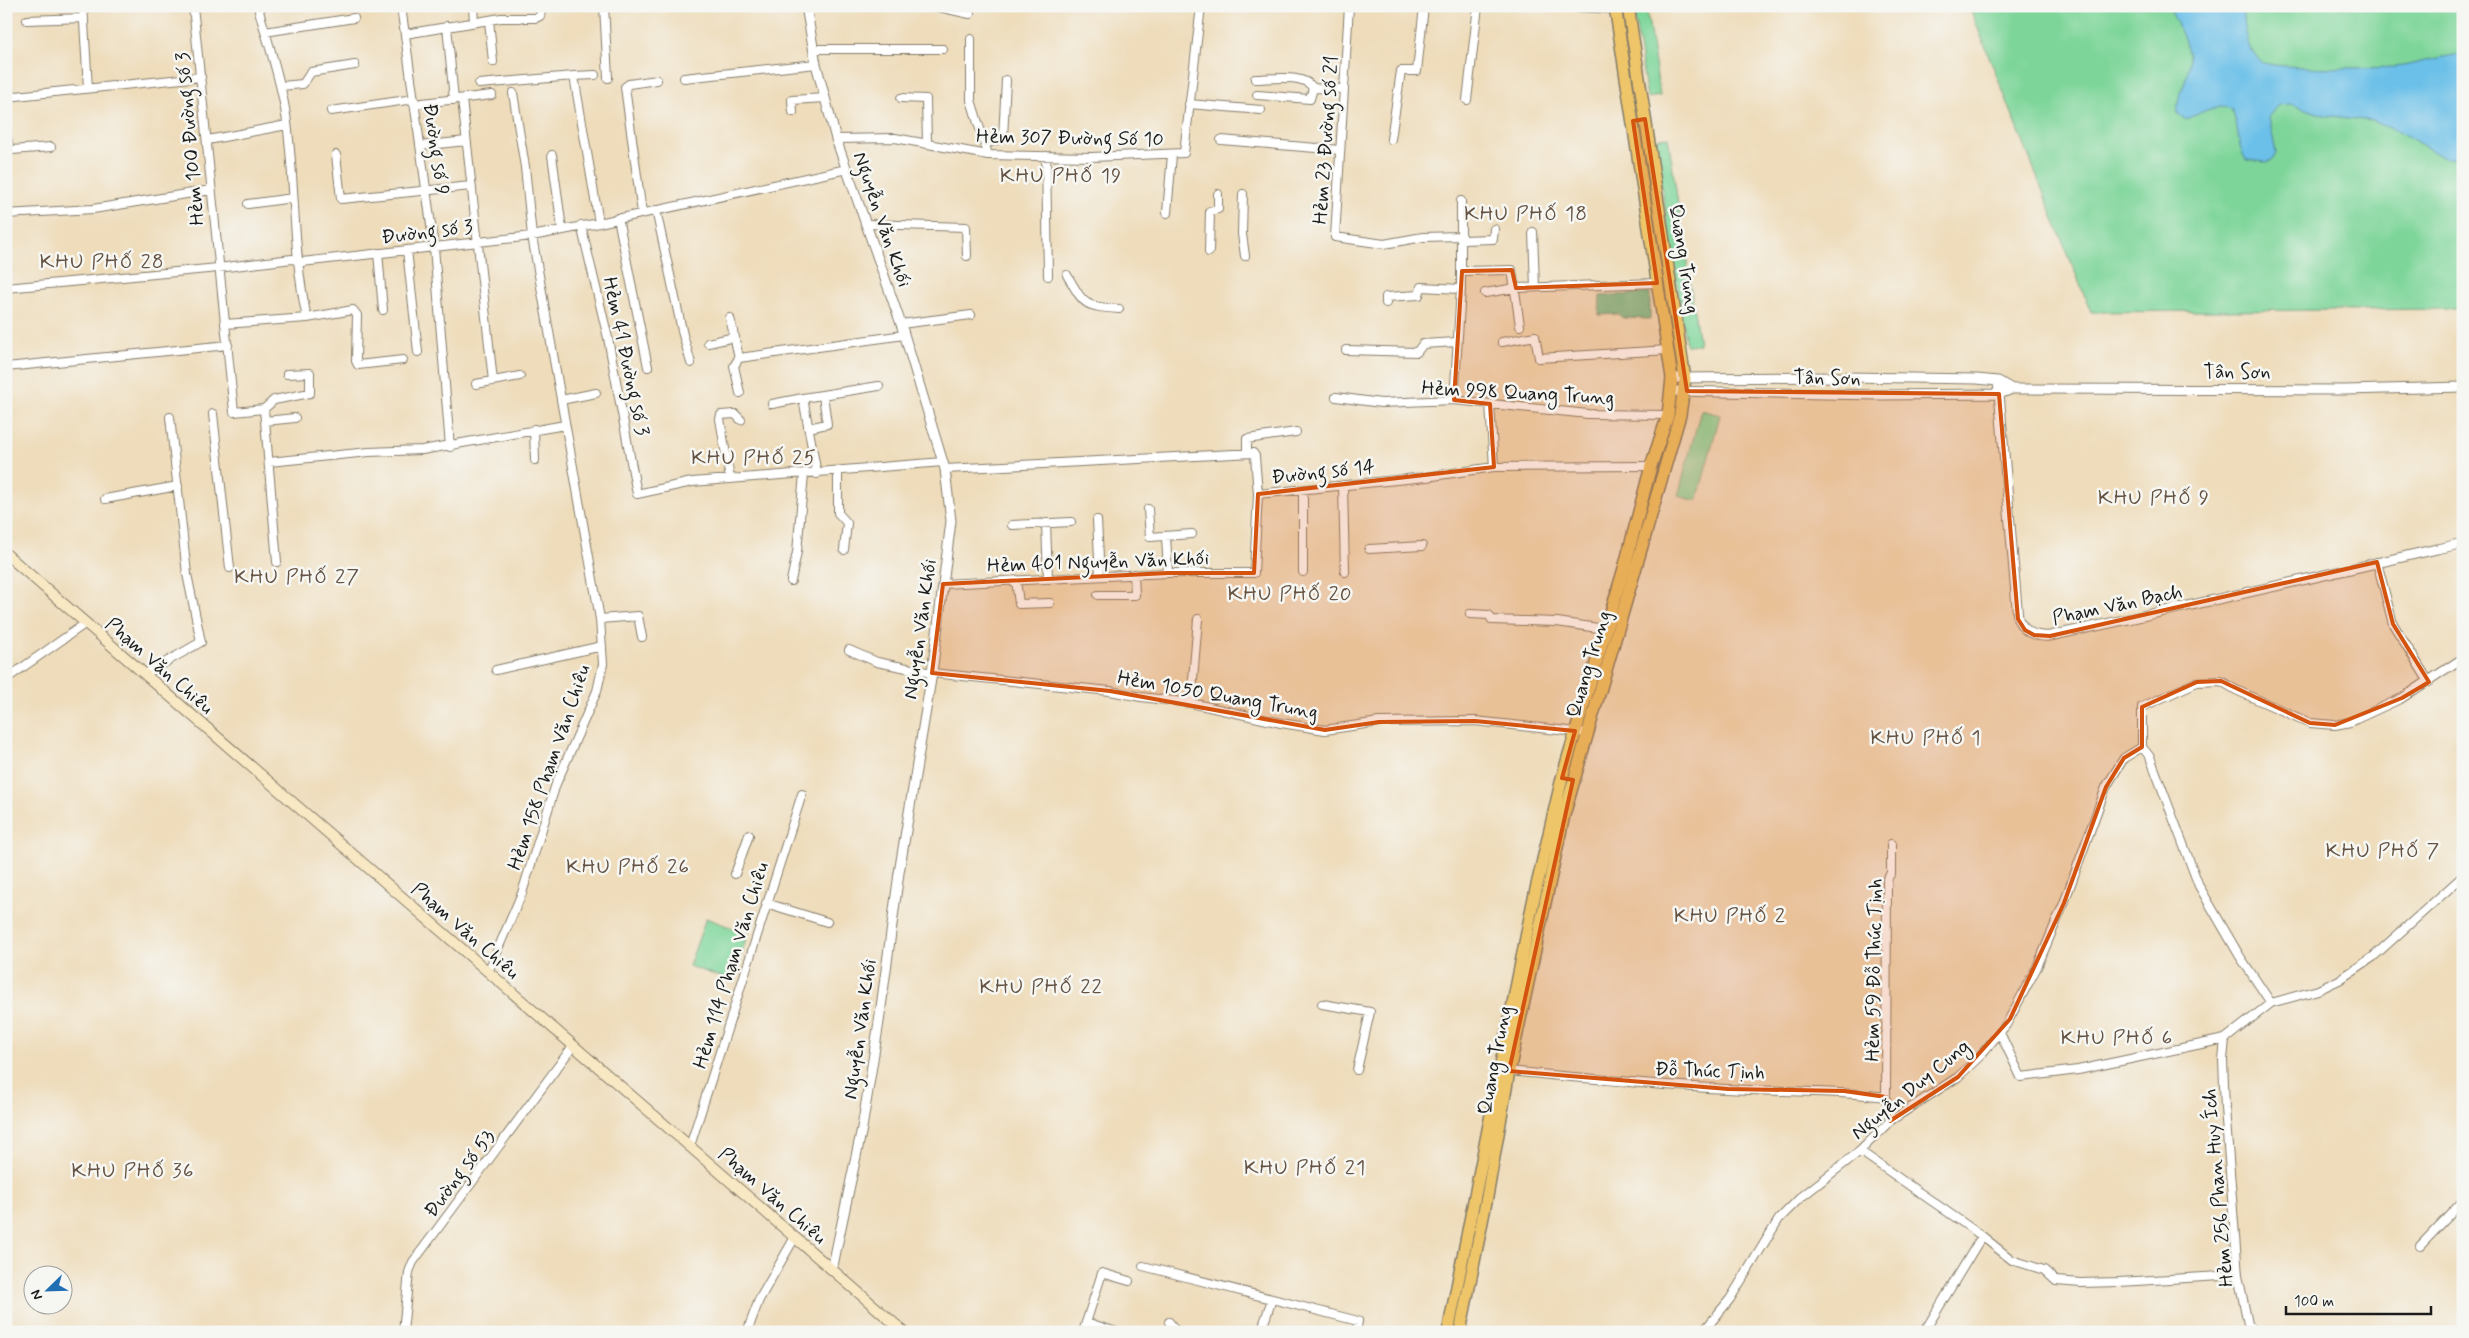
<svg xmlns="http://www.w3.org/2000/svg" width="2469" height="1338" font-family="Mynerve,sans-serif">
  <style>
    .green { fill: #7ed59a; stroke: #4d785b }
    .forest { fill: #66b682; stroke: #41694f }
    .water { fill: #6bc0e8; stroke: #446e82 }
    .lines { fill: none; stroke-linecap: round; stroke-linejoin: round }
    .minor-casing { stroke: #857c6b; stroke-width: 10 }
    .tertiary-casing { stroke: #857c6b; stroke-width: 11 }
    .secondary-casing { stroke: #857c6b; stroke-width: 12 }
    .primary-casing { stroke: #857c6b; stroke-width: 14 }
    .minor { stroke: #fff; stroke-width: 8 }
    .tertiary { stroke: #fff; stroke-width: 9 }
    .secondary { stroke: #f8e8c3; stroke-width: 10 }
    .primary { stroke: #eec569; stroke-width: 11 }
    .marked { fill: #d4530e; fill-opacity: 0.2; stroke: #d4530e; stroke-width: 4; stroke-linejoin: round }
    .labels { text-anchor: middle; stroke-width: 5; stroke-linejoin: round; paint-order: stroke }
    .street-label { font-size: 20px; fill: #1c1c1c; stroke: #f6f6f2 }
    .neighbourhood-label { font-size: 21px; letter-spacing: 1px; fill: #645242; stroke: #f6f6f2 }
  </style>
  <rect width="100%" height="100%" fill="#f6f6f2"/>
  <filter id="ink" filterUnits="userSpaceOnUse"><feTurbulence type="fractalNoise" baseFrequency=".02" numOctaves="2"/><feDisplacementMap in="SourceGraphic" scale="10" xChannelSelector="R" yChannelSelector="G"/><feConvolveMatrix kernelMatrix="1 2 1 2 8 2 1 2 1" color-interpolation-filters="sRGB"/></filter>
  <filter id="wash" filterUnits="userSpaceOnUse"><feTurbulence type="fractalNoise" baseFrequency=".0096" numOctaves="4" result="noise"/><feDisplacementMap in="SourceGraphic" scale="20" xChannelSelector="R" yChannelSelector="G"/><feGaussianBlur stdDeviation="1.12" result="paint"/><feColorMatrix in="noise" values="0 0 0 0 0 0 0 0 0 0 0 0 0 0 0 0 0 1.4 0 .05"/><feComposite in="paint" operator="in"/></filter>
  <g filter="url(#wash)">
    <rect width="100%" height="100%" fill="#eedcba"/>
    <path class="green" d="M1633,6h13l14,90 -13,2z
      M1969,6h494v303l-372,3z
      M1668,137l31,207 -13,1 -32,-206z
      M1701,410l19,5 -23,86 -19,-5z
      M706,918l42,16 -16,47 -43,-15z"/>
    <path class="forest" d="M1650,293v26l-27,-1 -5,-4 -19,1 1,-19z"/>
    <path class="water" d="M2169,6h73c2,20 2,43 20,56 9,7 124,7 141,4 20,-4 39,-10 60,-12v105l-19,-1 -42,-25 -30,-12 -48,-6 -34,-11 -11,1 -10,12 7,36 -3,6 -7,3 -20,-2c-10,-15 -6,-35 -15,-51 -15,-6 -31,4 -45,11l-8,-6c-3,-17 9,-31 11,-49 2,-19 -13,-41 -20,-59z"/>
  </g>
  <g filter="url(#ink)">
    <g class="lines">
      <defs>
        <path id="minor" d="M83,6l5,82
          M193,6l41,406 30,-3 13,153
          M262,6l-3,5c10,35 22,69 27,104 10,67 6,136 21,203l46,-8 4,5 -1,46 2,4 45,-5
          M401,6l33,241 16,200
          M473,6l1,16
          M604,6l4,72
          M934,6l36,8
          M1349,6l-14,231 49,7 39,-7 39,-1
          M1555,6l61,3
          M27,20l57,-2
          M489,20l4,42
          M447,26l7,74
          M265,32l89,-14
          M405,34l96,-16h35l4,-2 2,-10
          M971,39v61l17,55
          M813,49h130
          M574,76l21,-1
          M684,78l132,-14
          M1255,79c16,0 49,-6 58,9l31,1
          M479,84l95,-8 25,147
          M281,86l22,-2 8,-12 44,-7
          M1257,95l53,4 3,-11
          M6,97l195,-20
          M901,98l25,1 1,44
          M462,99l31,282
          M1467,100l11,-94
          M414,104l78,-9
          M1189,104l72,6
          M331,111l83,-12
          M793,112l-1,-12 33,-2
          M6,134l3,13 3,3 39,-3
          M836,139l59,-1 93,17 104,2 92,-4 17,-147
          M1391,139l10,-68h16l7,-65
          M208,140l79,-15
          M1221,140l119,10
          M985,144l18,-6 3,-58
          M420,146l46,-5
          M336,155l5,44 130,-13
          M552,155l10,74
          M1046,156l2,120
          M1243,194l-1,40 3,22
          M248,204l45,-6
          M656,210l27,125 8,28
          M642,213l-17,-126 4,-3 28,-4
          M1167,213l5,-58
          M6,214l87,-5 118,-19
          M618,218l30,149
          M866,224l100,3 1,29
          M581,225l27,113 29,156 55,-12 251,-20
          M1533,232l2,55
          M1462,240l31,-1 1,-10
          M407,250l11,102
          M1209,252l1,-41 8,-2v-15
          M378,253l5,57
          M1462,271l50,-1 8,56
          M1067,275c18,31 16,31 52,34
          M6,288l212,-20 74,-9 10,3 230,-26 67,-13 248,-54
          M1485,293l31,-5 141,-5
          M1386,303v-6l33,-2 2,-8 40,2
          M730,318l9,40
          M225,324l82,-6
          M901,324l70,-9
          M1502,342l33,-6 4,22 129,-8
          M708,343l27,-6
          M1346,350l71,2 6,-8 34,-2
          M6,367l222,-22
          M476,384l44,-8
          M740,393l-6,-27 5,-8 165,-23
          M1336,397l45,6 73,-3 134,14 80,1
          M561,400l35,-7
          M1454,400l7,-111v-88
          M772,404l31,-6
          M1490,404l4,63
          M264,409l10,-9 36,-7v-20l-23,1
          M213,414l17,154
          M265,421l30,-3
          M808,428l19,-4 -4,-29
          M534,429l1,31
          M1247,453v-14l49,-7
          M269,462l100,-10 53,-2 143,-25
          M945,469l308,-16 2,3 3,38 168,-17 68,-10 157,-1
          M838,472v41l9,10 -3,27
          M817,474l-14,-76 76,-12
          M730,479l-10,-60 1,-4 14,-1 6,6
          M1343,485l2,87
          M1303,490v82
          M105,499l73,-13
          M1148,509l2,28 42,-3
          M1097,520l3,56
          M1046,523l2,56
          M1012,525l59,-3
          M1166,536l2,37
          M1369,549l53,-3
          M2377,562l16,62 36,58
          M1016,580l3,24 31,-1
          M791,581l6,-29 7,-78
          M943,584l225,-11h86l4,-79
          M1098,595h37l-1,-21
          M1470,614l19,1 3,5 65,2 48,7
          M600,619l38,-3 4,21
          M849,650l28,12 55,11 178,18 31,6 50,6 90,20 44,7 54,-8 96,-1 112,12
          M496,670l106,-24
          M145,674l56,-32 -14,-68 -17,-157
          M6,679l80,-56
          M1191,703l7,-84
          M2142,747l8,10 49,129 40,69 32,48
          M735,874l14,-39
          M766,903l61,19
          M488,972l34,-79 34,-109 41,-93 6,-27 -3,-45 -68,-383 -7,-69 -12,-74
          M1322,1004l48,8 -13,58
          M2000,1033l21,44 57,-7 147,-31 46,-36 47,-13 21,-10 34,-23 90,-81
          M2225,1039l-2,21 2,48 13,167 10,49 6,8
          M1509,1071c73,7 145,14 217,18 54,3 107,1 160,8l4,24
          M1886,1097l1,-218 4,-6v-29
          M690,1146l112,-352
          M1860,1151l122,85 30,24 32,10 12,11 25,2 38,-1 119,-7
          M2420,1246l43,-45
          M1143,1266l215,55 -2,11
          M1086,1322l30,10
          M1169,1322l8,10
          M403,1332l6,-60 4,-10 160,-216
          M747,1332l12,-32 36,-63
          M1083,1332l19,-59 27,8
          M1261,1332l11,-33
          M1703,1332l27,-33 49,-80 21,-21 60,-47 30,-30 68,-44 22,-21 26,-31 31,-58 27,-64 42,-116 18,-29 18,-11v-40l55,-25 24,-1 15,9 74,33 25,2 15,-3 52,-24 61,-40
          M1924,1332l58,-96"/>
        <path id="tertiary" d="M806,6l10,58 20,75 65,185 44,145 6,52 -19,152 -33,200 -20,149 -17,106 -30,142
          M1672,378l175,-1 130,2 21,2 14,8
          M1998,381l20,238c7,14 17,18 32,17 138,-29 275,-61 413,-93
          M1671,391l207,4 121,-1 13,-5 333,1 118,-3"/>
        <path id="secondary" d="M6,554l898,778"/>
        <path id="primary" d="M1448,1332l85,-430 29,-124 63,-213 26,-99 17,-51 4,-37 -57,-372
          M1460,1332l27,-135 22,-126 55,-256 116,-400 5,-36 -57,-373"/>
      </defs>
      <use href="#minor" class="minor-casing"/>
      <use href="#tertiary" class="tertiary-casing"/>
      <use href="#secondary" class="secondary-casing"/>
      <use href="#primary" class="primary-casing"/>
      <use href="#minor" class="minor"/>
      <use href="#tertiary" class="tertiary"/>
      <use href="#secondary" class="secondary"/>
      <use href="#primary" class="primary"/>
    </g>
  </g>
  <path class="marked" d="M1645,119l42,272 312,3 19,225 7,11 9,5 16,1 327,-74 16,62 36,58 -27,16 -67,27 -25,-2 -89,-42 -24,1 -55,25v40l-18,11 -18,29 -42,116 -54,116 -52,58 -68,44 -4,-24 -42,-6 -116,-2 -219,-18 64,-291 -11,-2 13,-47 -100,-10 -96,1 -54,8 -215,-39 -178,-18 11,-89 225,-11h86l4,-79 236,-27 -4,-63 -36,-4 8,-129 50,-1 4,18 141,-5 -24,-162z"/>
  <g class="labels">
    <g class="street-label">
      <text transform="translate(1070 137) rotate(1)" y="7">Hẻm 307 Đường Số 10</text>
      <text transform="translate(189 139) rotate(-95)" y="7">Hẻm 100 Đường số 3</text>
      <text transform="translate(1325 140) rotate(-86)" y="7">Hẻm 23 Đường số 21</text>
      <text transform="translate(437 149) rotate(82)" y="7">Đường số 9</text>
      <text transform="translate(883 219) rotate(71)" y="7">Nguyễn Văn Khối</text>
      <text transform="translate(427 231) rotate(-7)" y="7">Đường số 3</text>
      <text transform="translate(1685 259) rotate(81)" y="7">Quang Trung</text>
      <text transform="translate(627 356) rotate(78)" y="7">Hẻm 41 Đường số 3</text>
      <text x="2237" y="378">Tân Sơn</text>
      <text transform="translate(1827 377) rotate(1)" y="7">Tân Sơn</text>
      <text transform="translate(1518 392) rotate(3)" y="7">Hẻm 998 Quang Trung</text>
      <text transform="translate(1323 471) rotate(-6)" y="7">Đường số 14</text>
      <text transform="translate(1098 561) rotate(-2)" y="7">Hẻm 401 Nguyễn Văn Khối</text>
      <text transform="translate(2117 604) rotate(-12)" y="7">Phạm Văn Bạch</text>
      <text transform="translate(919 629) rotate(-82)" y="7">Nguyễn Văn Khối</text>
      <text transform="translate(1588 664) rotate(-73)" y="7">Quang Trung</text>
      <text transform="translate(160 665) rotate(41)" y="7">Phạm Văn Chiêu</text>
      <text transform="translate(1218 694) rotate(10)" y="7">Hẻm 1050 Quang Trung</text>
      <text transform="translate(548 767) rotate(-71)" y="7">Hẻm 158 Phạm Văn Chiêu</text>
      <text transform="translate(466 930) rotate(41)" y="7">Phạm Văn Chiêu</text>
      <text transform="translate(730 965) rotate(-73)" y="7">Hẻm 114 Phạm Văn Chiêu</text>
      <text transform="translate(1873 970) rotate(-89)" y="7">Hẻm 59 Đỗ Thúc Tịnh</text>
      <text transform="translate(859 1029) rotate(-82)" y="7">Nguyễn Văn Khối</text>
      <text transform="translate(1494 1060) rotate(-79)" y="7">Quang Trung</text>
      <text transform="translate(1710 1070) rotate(2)" y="7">Đỗ Thúc Tịnh</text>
      <text transform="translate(1910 1089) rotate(-39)" y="7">Nguyễn Duy Cung</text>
      <text transform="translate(459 1173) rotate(-53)" y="7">Đường số 53</text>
      <text transform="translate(2217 1188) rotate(-95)" y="7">Hẻm 256 Phan Huy Ích</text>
      <text transform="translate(773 1195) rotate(41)" y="7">Phạm Văn Chiêu</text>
    </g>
    <g class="neighbourhood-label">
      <text x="1061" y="182">KHU PHỐ 19</text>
      <text x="1526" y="220">KHU PHỐ 18</text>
      <text x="102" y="268">KHU PHỐ 28</text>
      <text x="754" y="464">KHU PHỐ 25</text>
      <text x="2154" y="504">KHU PHỐ 9</text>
      <text x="297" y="583">KHU PHỐ 27</text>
      <text x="1290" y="600">KHU PHỐ 20</text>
      <text x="1926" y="744">KHU PHỐ 1</text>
      <text x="2383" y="857">KHU PHỐ 7</text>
      <text x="628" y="873">KHU PHỐ 26</text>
      <text x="1730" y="922">KHU PHỐ 2</text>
      <text x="1041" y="993">KHU PHỐ 22</text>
      <text x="2117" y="1044">KHU PHỐ 6</text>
      <text x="1305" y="1174">KHU PHỐ 21</text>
      <text x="133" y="1177">KHU PHỐ 36</text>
    </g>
  </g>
  <rect width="2469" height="1338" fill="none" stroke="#f6f6f2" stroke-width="25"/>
  <g transform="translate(48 1290) rotate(247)"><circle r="24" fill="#f6f6f2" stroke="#9f9f9c"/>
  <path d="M0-4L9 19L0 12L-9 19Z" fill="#1f6fb2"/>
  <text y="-8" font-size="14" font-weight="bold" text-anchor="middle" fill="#1c1c1c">N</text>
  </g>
  <path d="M2286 1306v8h145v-8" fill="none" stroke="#1c1c1c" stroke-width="2.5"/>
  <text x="2294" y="1306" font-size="15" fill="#1c1c1c" stroke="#f6f6f2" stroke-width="4" paint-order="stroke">100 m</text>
</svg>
